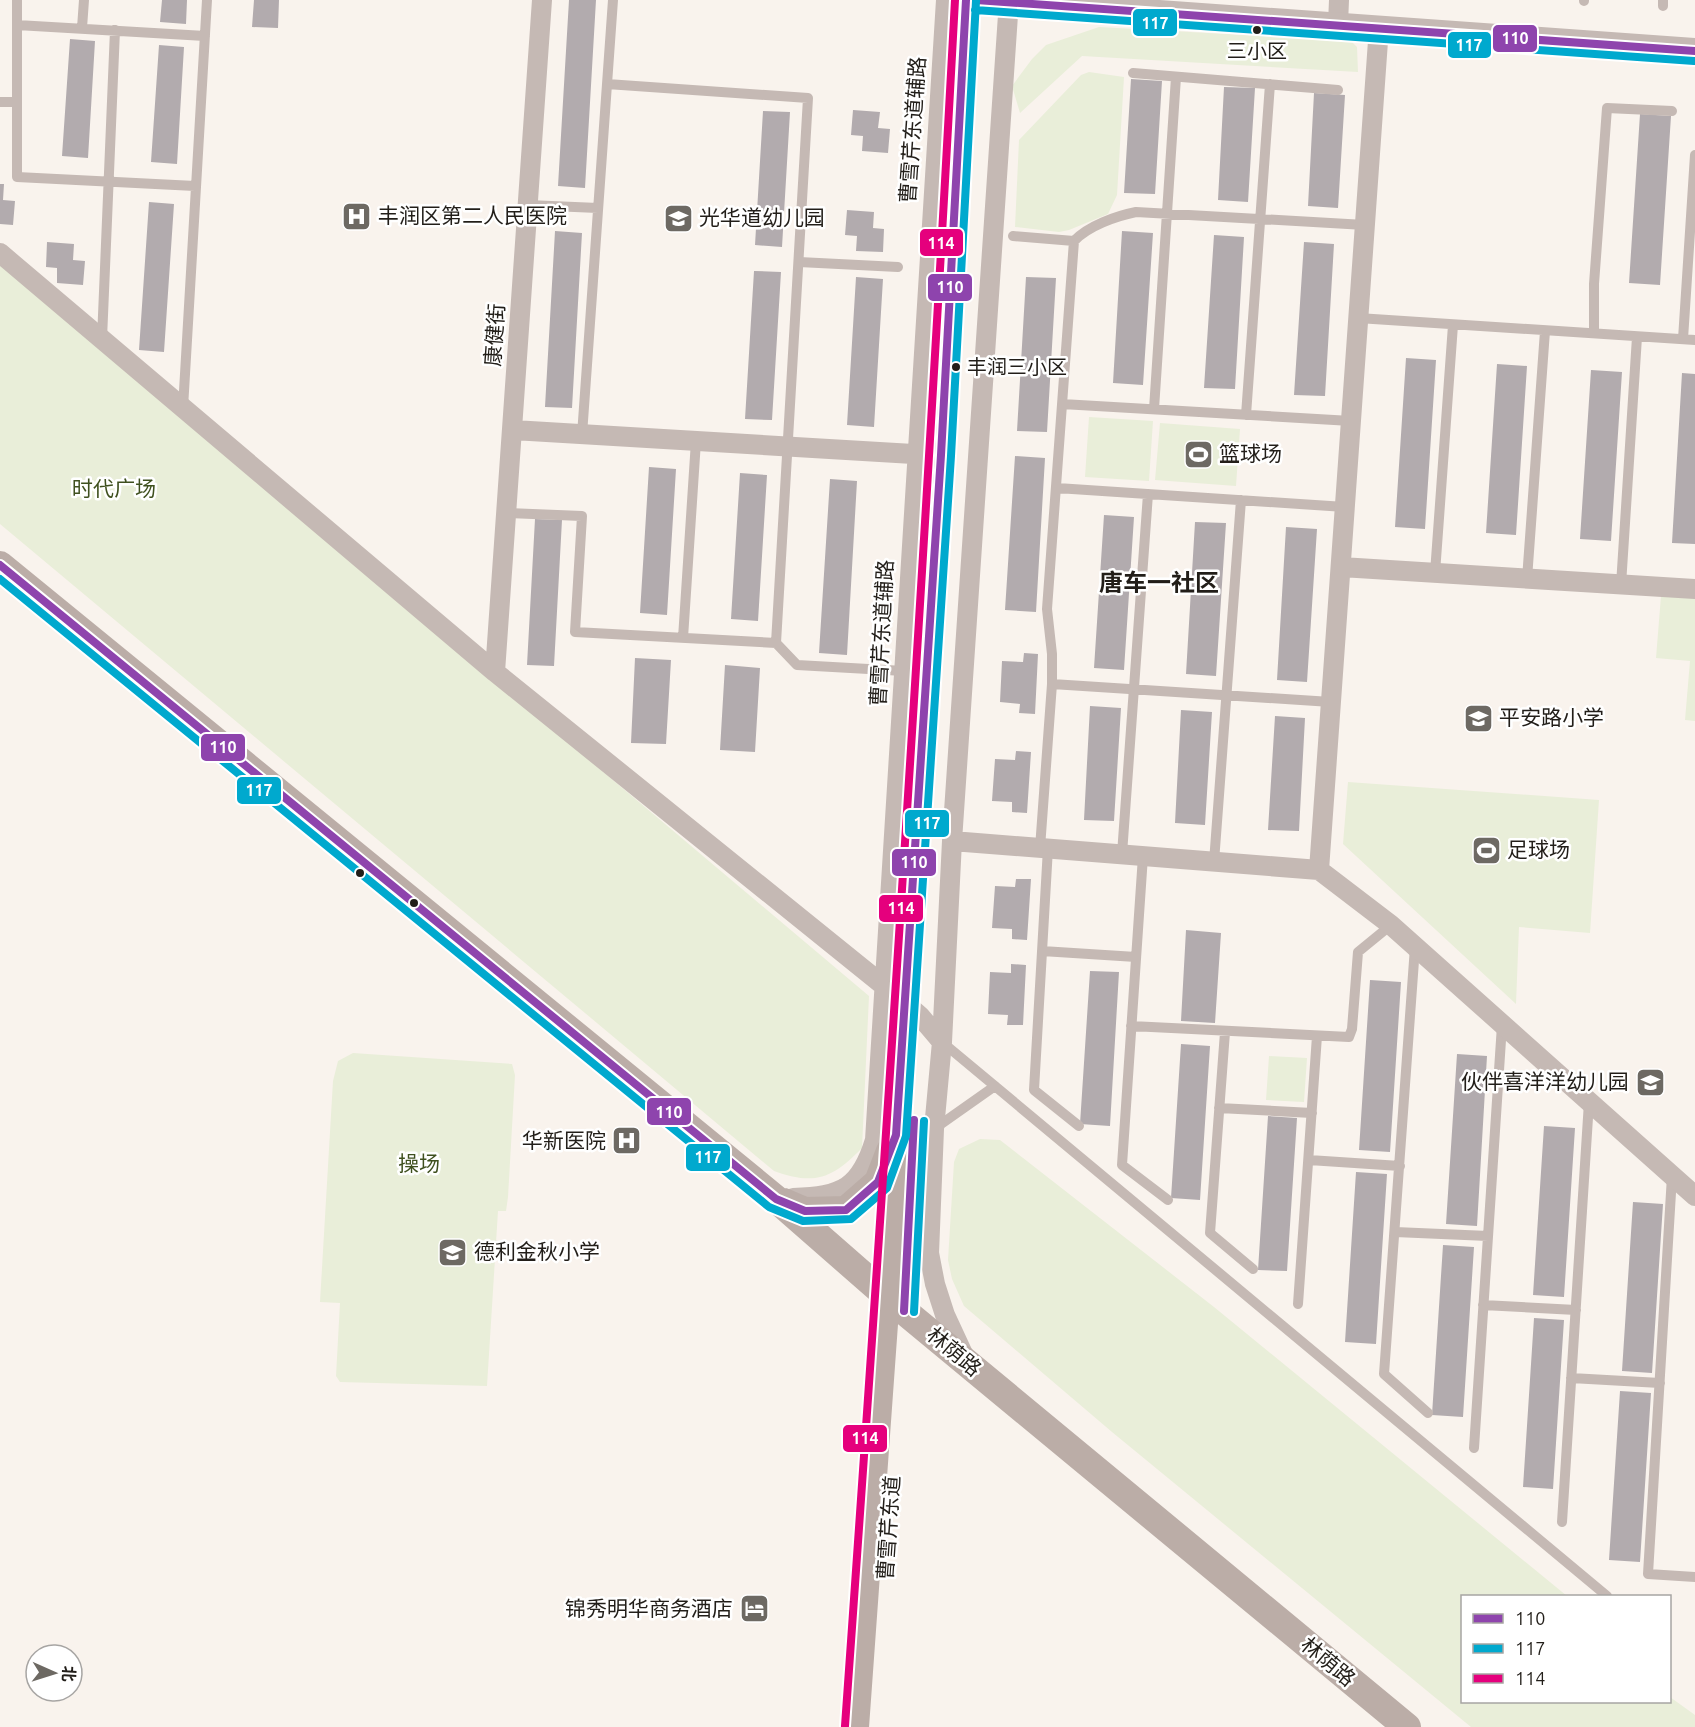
<svg xmlns="http://www.w3.org/2000/svg" width="1695" height="1727" font-family="Ubuntu,'Noto Sans SC',sans-serif">
  <style>
    .green { fill: #e9eed9 }
    .building { fill: #b2abae }
    .lines { fill: none; stroke-linecap: round; stroke-linejoin: round }
    .service { stroke: #c5b9b4; stroke-width: 10 }
    .minor { stroke: #c5b9b4; stroke-width: 20 }
    .tertiary { stroke: #c5b9b4; stroke-width: 26 }
    .secondary { stroke: #bbada7; stroke-width: 28 }
    .bus-1-casing { stroke: #fff; stroke-width: 12 }
    .bus-2-casing { stroke: #fff; stroke-width: 12 }
    .bus-3-casing { stroke: #fff; stroke-width: 12 }
    .bus-1 { stroke: #8e44ad; stroke-width: 8 }
    .bus-2 { stroke: #00a9ce; stroke-width: 8 }
    .bus-3 { stroke: #e5007d; stroke-width: 8 }
    .bus-dot { fill: #221e19; stroke: #fff; stroke-width: 2 }
    .labels { text-anchor: middle; stroke-width: 5; stroke-linejoin: round; paint-order: stroke }
    .bus-label { font-size: 20px; fill: #221e19; stroke: #fff }
    .street-label { font-size: 21px; fill: #221e19; stroke: #fff }
    .poi-label { font-size: 21px; fill: #221e19; stroke: #fff; text-anchor: start }
    .park-label { font-size: 21px; fill: #3f501f; stroke: #fff }
    .quarter-label { font-size: 24px; font-weight: bold; fill: #221e19; stroke: #fff }
    .line-badge { stroke: #fff; stroke-width: 2 }
    .badge-label { font-size: 16px; text-anchor: middle; font-weight: bold; fill: #fff }
  </style>
  <rect width="100%" height="100%" fill="#f9f3ed"/>
  <path class="green" d="M1099,27l252,14 6,6 1,25 -276,-16 -62,57 -8,-27 20,-27 14,-14z
    M1089,72l35,5 -7,118 -9,19 -39,16 -10,2 -44,-5 4,-87 62,-65z
    M0,263l869,733 -7,152c-29,30 -47,38 -88,23l-774,-647z
    M1089,417l64,4 -4,60 -64,-4z
    M1160,423l80,6 -4,57 -81,-6z
    M1661,596l34,2v123l-10,-1 5,-59 -34,-3z
    M1348,782l251,18 -9,133 -71,-6 -3,77 -173,-160z
    M353,1053l159,11 3,11 -7,122 -2,14h-8l-11,175 -147,-4 -4,-6 4,-73 -20,-1 13,-221 5,-20z
    M1269,1056l38,2 -3,44 -38,-2z
    M980,1139l20,1 214,167 353,289h-105v106h208v-5l25,18v12h-224l-359,-295 -148,-126 -12,-27 -4,-19 6,-98 5,-13z"/>
  <path class="building" d="M162,0h25l-1,24 -26,-2z
    M254,0h25l-1,28 -26,-1z
    M569,0h27l-11,188 -27,-2z
    M70,39l25,2 -7,117 -26,-2z
    M159,45l25,2 -7,117 -26,-2z
    M1131,79l31,2 -7,113 -31,-1z
    M1224,87l31,1 -7,114 -30,-2z
    M1314,93l31,2 -7,113 -30,-2z
    M853,110l27,2 -2,16 12,1 -2,24 -26,-2 1,-15 -12,-1z
    M763,111l27,1 -8,135 -27,-2z
    M1640,114l31,2 -11,169 -31,-2z
    M0,184h4l-1,16 12,1 -2,24 -13,-1z
    M149,202l25,2 -10,148 -25,-2z
    M847,210l27,2 -1,16 11,1 -1,23 -27,-1 1,-15 -12,-1z
    M555,231l27,2 -10,175 -27,-1z
    M1122,231l31,2 -10,152 -30,-2z
    M1214,235l30,2 -9,152 -31,-1z
    M47,242l27,2 -1,16 12,1 -2,24 -26,-2v-15l-11,-1z
    M1304,242l30,2 -9,152 -31,-1z
    M754,271l27,1 -9,148 -27,-1z
    M856,277l27,2 -9,148 -27,-2z
    M1026,277l30,1 -9,154 -30,-1z
    M1406,358l30,2 -11,169 -30,-2z
    M1497,364l30,2 -11,169 -30,-2z
    M1591,370l31,2 -11,169 -31,-2z
    M1682,373l13,1v170l-23,-1z
    M1015,456l30,2 -9,154 -31,-2z
    M649,467l27,2 -9,146 -27,-2z
    M740,473l27,2 -9,146 -27,-2z
    M830,479l27,2 -10,174 -28,-2z
    M1104,515l30,2 -10,153 -30,-2z
    M535,519l27,1 -8,146 -27,-1z
    M1195,522l31,1 -10,153 -30,-2z
    M1286,527l31,2 -10,153 -30,-2z
    M1024,653l14,1 -3,60 -16,-1 1,-9 -20,-2 2,-41 21,1z
    M635,658l36,2 -5,84 -35,-1z
    M725,665l35,3 -5,84 -35,-2z
    M1090,706l31,2 -7,113 -30,-1z
    M1181,710l31,2 -7,113 -30,-2z
    M1275,716l30,2 -6,113 -31,-1z
    M1016,751l15,1 -4,61 -15,-1v-10l-20,-1 3,-42 20,1z
    M1016,879h15l-4,61 -15,-1v-10l-20,-1 3,-42 20,1z
    M1186,930l35,3 -6,90 -34,-2z
    M1011,964l15,1 -3,60h-16l1,-10 -20,-1 2,-42 21,1z
    M1090,971l29,1 -9,154 -30,-2z
    M1370,980l31,2 -11,170 -31,-2z
    M1181,1044l29,2 -10,154 -29,-2z
    M1457,1054l30,2 -10,170 -31,-2z
    M1268,1116l29,2 -10,153 -29,-1z
    M1544,1126l31,2 -11,169 -31,-2z
    M1356,1172l31,2 -11,170 -31,-2z
    M1633,1202l30,2 -11,169 -30,-2z
    M1443,1245l31,2 -11,170 -31,-2z
    M1534,1318l30,2 -11,169 -30,-2z
    M1620,1391l31,2 -11,169 -31,-2z"/>
  <g class="lines">
    <path class="service" d="M17,0v177l178,9
      M1584,1v-1
      M1663,6v-6
      M17,25l188,11
      M82,28l2,-28
      M1133,73l205,17
      M607,84l201,14 -32,545 21,22 107,6
      M0,102h17
      M528,205l70,3
      M1013,236l61,5c14,-15 42,-25 62,-29l229,13
      M799,262l99,5
      M1358,318l337,22
      M1594,333v-49l13,-176 65,3
      M102,339l13,-309
      M1683,339l12,-184
      M1062,404l289,17
      M183,408l24,-408
      M1154,409l22,-332
      M1246,415l24,-331
      M582,435l31,-435
      M1057,488l288,19
      M507,513l75,3 -7,116 201,11
      M1435,573l18,-248
      M1527,579l18,-248
      M1621,585l16,-248
      M683,638l13,-197
      M1052,684l279,18
      M1040,848l12,-164v-30l-5,-45 27,-368
      M1048,848l-14,242 45,36
      M1122,854l26,-360
      M1143,856l-21,309 46,35
      M1214,862l27,-362
      M1415,947l-31,427 44,39
      M1042,951l94,6
      M1131,1026l218,11 3,-8 6,-77 33,-27
      M1225,1032l-15,201 43,36
      M942,1042l665,554
      M1219,1108l93,5
      M934,1129l61,-43
      M1309,1160l91,6
      M1672,1176l-24,398 47,3
      M1395,1232l93,4
      M1298,1304l19,-268
      M1483,1305l93,5
      M1571,1378l89,5
      M1474,1448l28,-423
      M1562,1522l27,-420"/>
    <path class="minor" d="M1338,24l1,-24
      M0,253l495,419 409,330 16,14 22,26
      M513,430l417,25
      M1341,567l354,22
      M495,672l47,-672
      M952,841l367,29 72,55 304,271
      M1319,870l60,-843
      M793,1198c49,-2 67,-9 82,-58l71,-1140
      M964,1356l-19,-41 -10,-31 -6,-31 5,-124 8,-87 10,-201 57,-841"/>
    <path class="tertiary" d="M976,0l719,51"/>
    <path class="secondary" d="M0,565l776,634 128,112 503,416
      M784,1202l21,9 41,-1 32,-28 12,-31
      M855,1727l31,-431 18,-294 37,-547 25,-455"/>
    <defs>
      <path id="bus-1" d="M976,0l719,51
        M0,565l776,634 29,12 41,-1 32,-28 18,-47 45,-680 25,-455
        M904,1311l10,-191"/>
      <path id="bus-2" d="M975,10l719,51
        M0,579l769,628 34,14 48,-2 36,-31 19,-52 45,-680 25,-455
        M914,1312l10,-191"/>
      <path id="bus-3" d="M845,1726c41,-575 79,-1150 110,-1726"/>
    </defs>
    <use href="#bus-1" class="bus-1-casing"/>
    <use href="#bus-2" class="bus-2-casing"/>
    <use href="#bus-3" class="bus-3-casing"/>
    <use href="#bus-1" class="bus-1"/>
    <use href="#bus-2" class="bus-2"/>
    <use href="#bus-3" class="bus-3"/>
  </g>
  <defs>
    <symbol id="hospital-square" viewBox="-11 -11 22 22"><rect x="-9" y="-9" width="18" height="18" rx="4" fill="#6d6963" stroke="#fff"/><path d="M-5-5h3v3.5h4V-5h3V5h-3V1.5h-4V5h-3Z" fill="#fff"/></symbol>
    <symbol id="school-square" viewBox="-11 -11 22 22"><rect x="-9" y="-9" width="18" height="18" rx="4" fill="#6d6963" stroke="#fff"/><path d="M0-5L7-2L0 1L-7-2ZM-4 1L0 2.5L4 1V4Q0 6-4 4Z" fill="#fff"/></symbol>
    <symbol id="stadium-square" viewBox="-11 -11 22 22"><rect x="-9" y="-9" width="18" height="18" rx="4" fill="#6d6963" stroke="#fff"/><path d="M0-5a6.5 5 0 1 0 0 10a6.5 5 0 1 0 0-10ZM-3.5-1.8h7v3.6h-7Z" fill="#fff"/></symbol>
    <symbol id="hotel-square" viewBox="-11 -11 22 22"><rect x="-9" y="-9" width="18" height="18" rx="4" fill="#6d6963" stroke="#fff"/><path d="M-6-4.5h1.5V1H6V5H4.5V3h-9V5H-6ZM-4 0a1.8 1.8 0 1 1 3.6 0ZM.5 0V-2.5h3Q6-2.5 6 0Z" fill="#fff"/></symbol>
  </defs>
  <g fill-rule="evenodd">
    <use href="#hospital-square" x="340" y="200" width="33" height="33"/>
    <use href="#school-square" x="662" y="202" width="33" height="33"/>
    <use href="#stadium-square" x="1182" y="438" width="33" height="33"/>
    <use href="#school-square" x="1462" y="702" width="33" height="33"/>
    <use href="#stadium-square" x="1470" y="834" width="33" height="33"/>
    <use href="#school-square" x="1634" y="1066" width="33" height="33"/>
    <use href="#hospital-square" x="610" y="1124" width="33" height="33"/>
    <use href="#school-square" x="436" y="1236" width="33" height="33"/>
    <use href="#hotel-square" x="738" y="1592" width="33" height="33"/>
  </g>
  <g class="bus-dot">
    <circle cx="1257" cy="30" r="5"/>
    <circle cx="956" cy="367" r="5"/>
    <circle cx="360" cy="873" r="5"/>
    <circle cx="414" cy="903" r="5"/>
  </g>
  <g class="labels">
    <g class="bus-label">
      <text x="1257" y="58">三小区</text>
      <text x="967" y="374" text-anchor="start">丰润三小区</text>
    </g>
    <g class="street-label">
      <text transform="translate(913 130) rotate(-86)" y="7">曹雪芹东道辅路</text>
      <text transform="translate(495 335) rotate(-86)" y="7">康健街</text>
      <text transform="translate(882 633) rotate(-87)" y="7">曹雪芹东道辅路</text>
      <text transform="translate(954 1352) rotate(40)" y="7">林荫路</text>
      <text transform="translate(889 1528) rotate(-86)" y="7">曹雪芹东道</text>
      <text transform="translate(1328 1662) rotate(40)" y="7">林荫路</text>
    </g>
    <g class="poi-label">
      <text x="378" y="223">丰润区第二人民医院</text>
      <text x="699" y="225">光华道幼儿园</text>
      <text x="1219" y="461">篮球场</text>
      <text x="1499" y="725">平安路小学</text>
      <text x="1507" y="857">足球场</text>
      <text x="1629" y="1089" text-anchor="end">伙伴喜洋洋幼儿园</text>
      <text x="606" y="1148" text-anchor="end">华新医院</text>
      <text x="474" y="1259">德利金秋小学</text>
      <text x="733" y="1616" text-anchor="end">锦秀明华商务酒店</text>
    </g>
    <g class="park-label">
      <text x="114" y="496">时代广场</text>
      <text x="419" y="1171">操场</text>
    </g>
    <g class="quarter-label">
      <text x="1159" y="591">唐车一社区</text>
    </g>
  </g>
  <g class="line-badge">
    <rect x="1132" y="8" width="46" height="29" rx="6" fill="#00a9ce"/>
    <rect x="1492" y="24" width="46" height="29" rx="6" fill="#8e44ad"/>
    <rect x="1447" y="31" width="45" height="28" rx="6" fill="#00a9ce"/>
    <rect x="919" y="228" width="45" height="29" rx="6" fill="#e5007d"/>
    <rect x="927" y="273" width="46" height="29" rx="6" fill="#8e44ad"/>
    <rect x="200" y="733" width="46" height="29" rx="6" fill="#8e44ad"/>
    <rect x="236" y="776" width="46" height="29" rx="6" fill="#00a9ce"/>
    <rect x="904" y="809" width="46" height="29" rx="6" fill="#00a9ce"/>
    <rect x="891" y="848" width="46" height="29" rx="6" fill="#8e44ad"/>
    <rect x="878" y="894" width="46" height="29" rx="6" fill="#e5007d"/>
    <rect x="646" y="1097" width="46" height="29" rx="6" fill="#8e44ad"/>
    <rect x="685" y="1143" width="46" height="29" rx="6" fill="#00a9ce"/>
    <rect x="842" y="1424" width="46" height="29" rx="6" fill="#e5007d"/>
  </g>
  <g class="badge-label">
    <text x="1155" y="29">117</text>
    <text x="1515" y="44">110</text>
    <text x="1469" y="51">117</text>
    <text x="941" y="249">114</text>
    <text x="950" y="293">110</text>
    <text x="223" y="753">110</text>
    <text x="259" y="796">117</text>
    <text x="927" y="829">117</text>
    <text x="914" y="868">110</text>
    <text x="901" y="914">114</text>
    <text x="669" y="1118">110</text>
    <text x="708" y="1163">117</text>
    <text x="865" y="1444">114</text>
  </g>
  <rect x="1461" y="1595" width="210" height="108" fill="#ffffff" stroke="#a7a5a3" stroke-width="1.5"/>
  <rect x="1473" y="1614" width="30" height="9" fill="#8e44ad" stroke="#a7a5a3" stroke-width="1.5"/>
  <text x="1515" y="1625" font-size="18" fill="#221e19">110</text>
  <rect x="1473" y="1644" width="30" height="9" fill="#00a9ce" stroke="#a7a5a3" stroke-width="1.5"/>
  <text x="1515" y="1655" font-size="18" fill="#221e19">117</text>
  <rect x="1473" y="1674" width="30" height="9" fill="#e5007d" stroke="#a7a5a3" stroke-width="1.5"/>
  <text x="1515" y="1685" font-size="18" fill="#221e19">114</text>
  <g transform="translate(54 1673) rotate(93)"><circle r="28" fill="#ffffff" stroke="#a7a5a3" stroke-width="1.5"/>
  <path d="M0-4.5L10 22L0 15L-10 22Z" fill="#6d6963"/>
  <text y="-9" font-size="16" font-weight="bold" text-anchor="middle" fill="#221e19">北</text>
  </g>
</svg>
